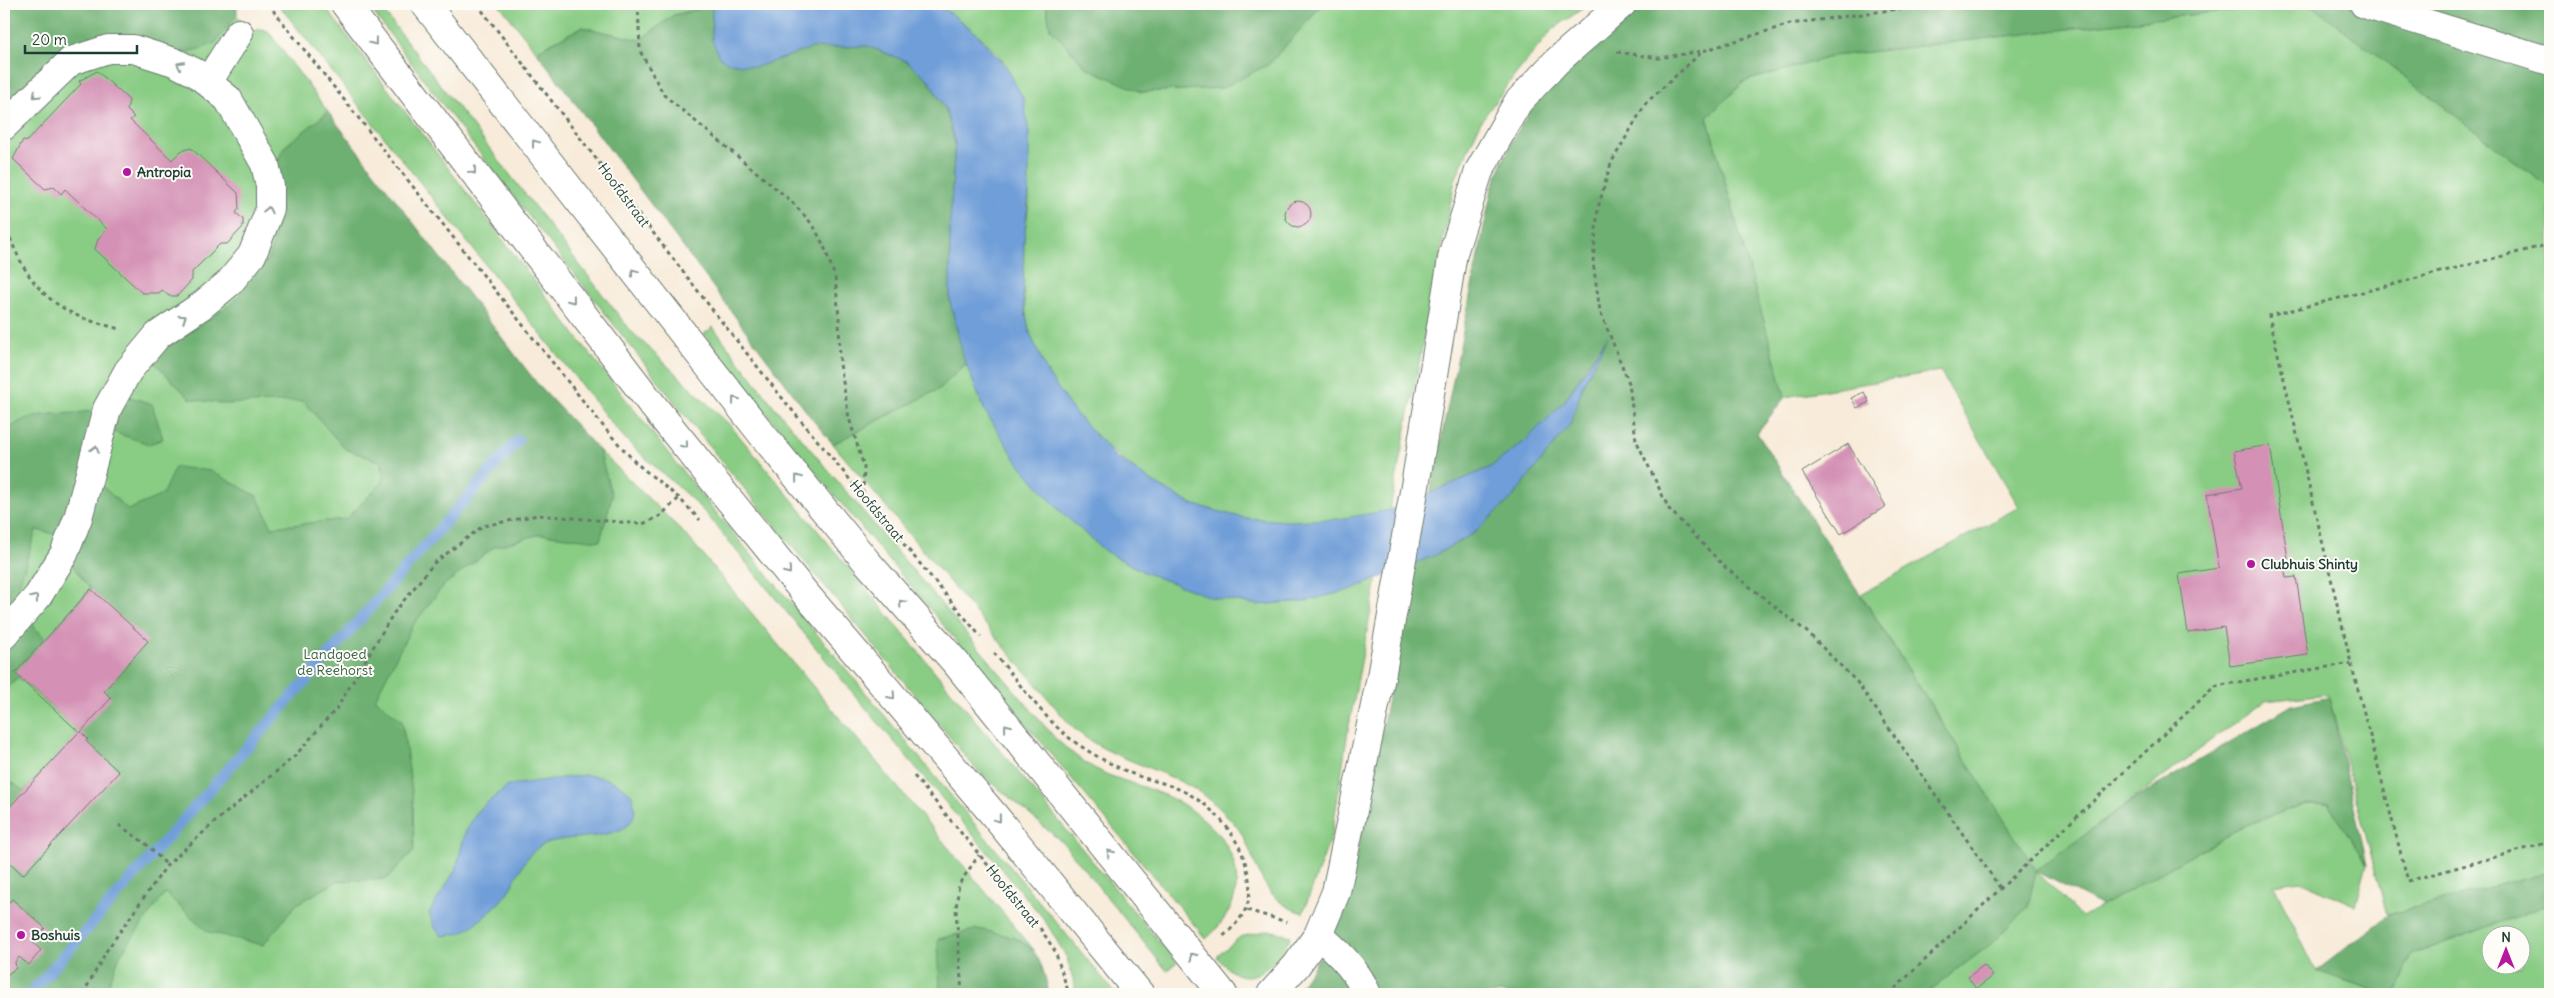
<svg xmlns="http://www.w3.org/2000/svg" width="2554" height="998" font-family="Delius,sans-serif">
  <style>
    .green { fill: #89cc84; stroke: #54845c; fill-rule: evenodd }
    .forest { fill: #6eb072; stroke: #467653; fill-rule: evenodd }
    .water { fill: #709ed8; stroke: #486e86 }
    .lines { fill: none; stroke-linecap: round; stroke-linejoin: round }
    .stream { stroke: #709ed8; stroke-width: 11 }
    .building { fill: #d491b5 }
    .minor-casing { stroke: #6b7a6e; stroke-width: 30 }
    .major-casing { stroke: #6b7a6e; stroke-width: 30 }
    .path { stroke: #6b7a6e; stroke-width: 3; stroke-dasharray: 4 4; stroke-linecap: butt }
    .minor { stroke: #fff; stroke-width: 28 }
    .major { stroke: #fff; stroke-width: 28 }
    .oneway { stroke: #8f9e9a }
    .poi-dot { fill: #b5179e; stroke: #fdfcf7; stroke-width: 2 }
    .labels { text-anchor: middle; stroke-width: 4; stroke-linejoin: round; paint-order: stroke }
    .poi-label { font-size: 14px; font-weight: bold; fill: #1f3d34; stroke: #fdfcf7; text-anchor: start }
    .street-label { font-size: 14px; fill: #1f3d34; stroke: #fdfcf7 }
    .park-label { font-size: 14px; fill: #3a6148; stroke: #fdfcf7 }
  </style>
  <rect width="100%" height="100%" fill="#fdfcf7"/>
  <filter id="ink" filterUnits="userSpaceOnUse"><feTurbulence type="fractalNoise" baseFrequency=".02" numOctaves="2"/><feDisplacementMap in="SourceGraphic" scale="10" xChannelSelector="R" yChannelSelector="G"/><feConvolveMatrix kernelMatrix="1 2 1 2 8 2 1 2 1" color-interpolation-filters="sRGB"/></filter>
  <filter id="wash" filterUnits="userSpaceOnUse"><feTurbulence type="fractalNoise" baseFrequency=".0096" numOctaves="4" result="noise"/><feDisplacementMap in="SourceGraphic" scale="20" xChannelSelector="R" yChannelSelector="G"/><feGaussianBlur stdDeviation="1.12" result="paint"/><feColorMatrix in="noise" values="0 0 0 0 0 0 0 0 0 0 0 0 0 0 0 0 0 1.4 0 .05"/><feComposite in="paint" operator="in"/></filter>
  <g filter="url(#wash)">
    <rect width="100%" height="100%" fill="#f8ebd9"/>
    <path class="green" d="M4,4h221l27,27 9,-2 7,2 60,81 -7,6 186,245 95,97 -3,-10 88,86 348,415 -22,-15 21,58h-1030z
      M278,4h45l257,337 119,151 417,502h-39l-10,-36 -23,-39 -197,-233 -139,-170c-30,-33 -67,-57 -95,-91z
      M367,4h11l252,326 100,95 447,538 -10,8 -104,-128 -87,-74 -271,-328 -235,-300z
      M499,4h218l-43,11 -34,25 -58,-13 -46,24z
      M934,4h112l4,24 91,64 81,-4 47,-24 54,-60h266l-37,26 -40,49 -31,42 -26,59 -65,330c-52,17 -150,16 -200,-7 -64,-29 -143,-103 -161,-174 -7,-29 -7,-59 -5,-89 1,-16 6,-32 5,-48 0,-12 -20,-122 -24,-128 -18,-25 -44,-45 -71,-60z
      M2284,4l31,2 231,179 4,8v678l-163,44 -59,-221 -63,7 -229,170 46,46 162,-91 57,-21 27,-2 39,61 -11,42 -56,-25 -26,4 42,86 70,23h-461l66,-50 45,-73 -175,-277 158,-87 -79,-136 -155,26 -78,-280 38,-36 89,-25z
      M713,327l60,78 282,333c16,15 35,30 56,38 24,9 49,15 71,28 56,33 77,88 24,135l-437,-522 -65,-83z
      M966,364l19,47 74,99 46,41 41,22 205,17 26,-11 -29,152 -16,103 -29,79c-38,-11 -43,-40 -57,-71 -6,-14 -18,-26 -29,-36 -42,-39 -104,-41 -146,-80l-238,-282 106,-55z
      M2550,904v90h-155l16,-39zM2492,936h30v30h-30z
      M1269,930l22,6c-16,31 -45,60 -73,22l-1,-2 23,-19z"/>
    <path class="forest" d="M4,4h233v11l-22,28 -14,6 -20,4 -118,4 -59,50z
      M1046,4h277l-54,60 -47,24 -81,4 -54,-24 -37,-40z
      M1630,4h654l-450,52 -89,25 -38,36 78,280 -28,36 279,437 100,-72 156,-93 37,-8 38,167 -39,-61 -27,2 -57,21 -142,80 -66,-35 -8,35 -37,38 -66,50h-631c26,-32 42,-66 56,-105l65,-326 20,-8 39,-22 39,-36 58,-74 12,-38 23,-45 -19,25 -23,37 -40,40 -35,26 -59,26 62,-306 19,-46 31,-50z
      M2310,4h236l4,2v187l-4,-8z
      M712,6v34l44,27 56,-19 55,-2 39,15 22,18 18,31 9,33 -5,78v80l16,63 -27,25 -106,55 -21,-25 -276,-368 46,-24 58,13 34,-25z
      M328,112l211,274 60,64 13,46 -12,45 -59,-7 -47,13 -51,39 -32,42 -36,71 27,22 11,77 1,52 -27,29 -49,2 -41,23 -34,41 -55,-13 -43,-39 -45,62 -15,39h-101v-217l20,14 56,-59 -62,-55 -14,13v-255c22,-29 59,-17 90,-25 10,-2 21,-13 32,-13 8,0 18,5 26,7l11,35 -14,5 -36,-12 -14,51 29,27 34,-15 13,-28 36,4 46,25 15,31 74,-8 37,-37 -1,-20 -37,-13 -42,-48 -78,3 -35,-5 -40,-41 84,-56 36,-46 10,-47 -4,-44 8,-18zM36,530l28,6 8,29 18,24 -44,50 -33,-34z
      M2550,871v33l-139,51 -16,39h-9l-70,-23 75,-57z
      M978,929c48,10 61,13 71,65h-109l-2,-55z"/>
    <path class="water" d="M717,4h217l18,10 27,22 27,30 18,34 5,34v57l-5,51 -1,58 6,31 19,43 26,38 42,45 35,24 40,23 53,14 43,3 52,-2 51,-9 99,-42 35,-26 40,-40 44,-66 -25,49 -12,38 -58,74 -39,36 -39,22 -85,35 -44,11 -48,4 -48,-8 -64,-24 -41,-22 -46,-41 -41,-47 -33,-52 -21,-52 -14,-58v-80l5,-78 -9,-33 -18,-31 -22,-18 -39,-15 -55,2 -56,19 -27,-4 -10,-6 -7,-17v-34z
      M585,775c21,2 33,6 48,21 0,5 3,14 1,19 -7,29 -71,17 -94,31 -18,12 -21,30 -33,47 -8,12 -32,33 -46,40 -6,2 -13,2 -19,3l-7,-8 -6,-15 27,-44 9,-36 13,-23 31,-25z"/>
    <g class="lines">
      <path class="stream" d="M30,994l488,-554"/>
    </g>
    <g id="blocks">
      <path class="building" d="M97,71l32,29 -2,10 7,7 -4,3 42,40 9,-9 10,-3 47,45 1,16 -3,4 7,6v8l-16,17h-7l-28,28v8l-15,16h-8l-7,-6 -3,3h-17l-47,-44 3,-10 9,-10 -42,-40 -4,5 -7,-7 -9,2 -32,-30 10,-19 3,2 55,-58 -2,-3z
        M1285 214a13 13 0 1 1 26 0a13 13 0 1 1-26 0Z
        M1864,392l5,10 -12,6 -6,-10z
        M1848,444l38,62 -45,28 -39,-62z
        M2270,445l18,114 -5,1 3,18 10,-1 12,78 -78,11 -6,-39 -36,6 -9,-59 40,-6 -12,-74 35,-6 -8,-37z
        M91,589l57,52 -44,50 7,7 -30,34 7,7 -2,2 33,31 -96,103 -19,-18v-44l75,-81 -64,-59z
        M12,899l33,29 -13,14 9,8 -12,15 -10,-8 -4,5 1,6 -12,9v-69z
        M1984,965l9,11 -17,13 -8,-12z"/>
    </g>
  </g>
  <g filter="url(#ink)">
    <use href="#blocks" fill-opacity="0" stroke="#6b7a6e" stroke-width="1"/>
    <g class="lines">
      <defs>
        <path id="minor" d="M2364,4l186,57
          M208,82l31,-49
          M4,126l67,-65 37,-12h25l41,13 22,11 32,26 37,65 5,22v23l-18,46 -23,28 -28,23 -43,29 -30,36 -21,38 -29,109 -14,36 -26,42 -34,39
          M1318,935c20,16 39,35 49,59
          M1271,994l25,-28 22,-31 18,-43 45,-215 34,-191 38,-233 26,-82 39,-69 38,-40 66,-58"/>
        <path id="major" d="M345,4l309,403 150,185 190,223 146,179
          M425,4l340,434 102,124 89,101 267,331"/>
      </defs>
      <use href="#minor" class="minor-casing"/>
      <use href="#major" class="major-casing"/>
      <path class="path" d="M268,4l339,427 29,32 43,35 21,22
        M477,4l241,313 69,87 194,233
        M638,4l2,47 24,44 127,106 22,24 11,21 11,31 4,40 1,47 9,54 15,49 -1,26
        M1934,4l-144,20 -87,27 -57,52 -35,60 -13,45 -5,54 7,49 29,72 7,57 33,69 56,58 82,65 50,50 144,207
        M1617,52l42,6 44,-7
        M4,223c15,38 27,67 64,88 15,9 35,13 51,18
        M2550,244l-281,72 82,347 57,218 142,-39
        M994,653c24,28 52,69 82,90 19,13 38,23 59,32 11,4 22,6 33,10 38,12 70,46 79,84 8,32 -2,49 -26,69
        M914,776l92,111
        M119,825l26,18 22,22
        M1247,910l40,12
        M1040,928l15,23 14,43
        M83,994l24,-44 60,-85 49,-44 78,-64 43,-49 56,-94 41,-51 49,-37 55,-11 105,9 17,-8 19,-18
        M962,994l-6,-85 3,-25 20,-29
        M1889,994l326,-308 136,-23"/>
      <use href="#minor" class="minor"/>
      <use href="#major" class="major"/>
    </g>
    <defs><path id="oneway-chevron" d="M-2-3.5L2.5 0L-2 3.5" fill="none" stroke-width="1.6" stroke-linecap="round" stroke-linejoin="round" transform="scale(1.25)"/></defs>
    <g class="oneway">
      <use href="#oneway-chevron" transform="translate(374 42) rotate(52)"/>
      <use href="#oneway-chevron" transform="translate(180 65) rotate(-153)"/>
      <use href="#oneway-chevron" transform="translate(36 95) rotate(136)"/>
      <use href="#oneway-chevron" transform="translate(535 143) rotate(-127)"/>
      <use href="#oneway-chevron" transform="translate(473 171) rotate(52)"/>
      <use href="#oneway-chevron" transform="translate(268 210) rotate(-78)"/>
      <use href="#oneway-chevron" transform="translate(634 272) rotate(-127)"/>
      <use href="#oneway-chevron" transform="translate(572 300) rotate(52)"/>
      <use href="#oneway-chevron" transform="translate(183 318) rotate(-34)"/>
      <use href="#oneway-chevron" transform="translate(735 400) rotate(-128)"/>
      <use href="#oneway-chevron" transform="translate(685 445) rotate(51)"/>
      <use href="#oneway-chevron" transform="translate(95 449) rotate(-74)"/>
      <use href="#oneway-chevron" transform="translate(798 478) rotate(-129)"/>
      <use href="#oneway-chevron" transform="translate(788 571) rotate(51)"/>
      <use href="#oneway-chevron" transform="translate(35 598) rotate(-52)"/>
      <use href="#oneway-chevron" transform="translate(902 603) rotate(-131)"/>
      <use href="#oneway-chevron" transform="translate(892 696) rotate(49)"/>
      <use href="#oneway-chevron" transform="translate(1007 727) rotate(-129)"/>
      <use href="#oneway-chevron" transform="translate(998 819) rotate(51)"/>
      <use href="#oneway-chevron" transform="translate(1110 853) rotate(-129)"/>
      <use href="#oneway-chevron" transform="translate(1193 956) rotate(-128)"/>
    </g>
  </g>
  <g class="poi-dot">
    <circle cx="127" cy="172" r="5"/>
    <circle cx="2251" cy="564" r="5"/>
    <circle cx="21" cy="935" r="5"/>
  </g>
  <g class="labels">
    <g class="poi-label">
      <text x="137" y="177">Antropia</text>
      <text x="2261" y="569">Clubhuis Shinty</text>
      <text x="31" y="940">Boshuis</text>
    </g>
    <g class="street-label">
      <text transform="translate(624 195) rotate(53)" y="5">Hoofdstraat</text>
      <text transform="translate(877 511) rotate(50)" y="5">Hoofdstraat</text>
      <text transform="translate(1013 896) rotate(51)" y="5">Hoofdstraat</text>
    </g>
    <g class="park-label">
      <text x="335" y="659">Landgoed<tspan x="335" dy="16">de Reehorst</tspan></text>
    </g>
  </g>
  <rect width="2554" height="998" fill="none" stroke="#fdfcf7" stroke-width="20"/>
  <g transform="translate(2506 950)"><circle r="24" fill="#fdfcf7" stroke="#a4b0a9"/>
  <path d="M0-4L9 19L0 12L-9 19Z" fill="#b5179e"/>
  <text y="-8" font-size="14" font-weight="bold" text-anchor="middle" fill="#1f3d34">N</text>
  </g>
  <path d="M25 45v8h112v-8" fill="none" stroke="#1f3d34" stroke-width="2.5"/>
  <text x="32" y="45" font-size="15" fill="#1f3d34" stroke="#fdfcf7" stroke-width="4" paint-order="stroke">20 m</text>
</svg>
